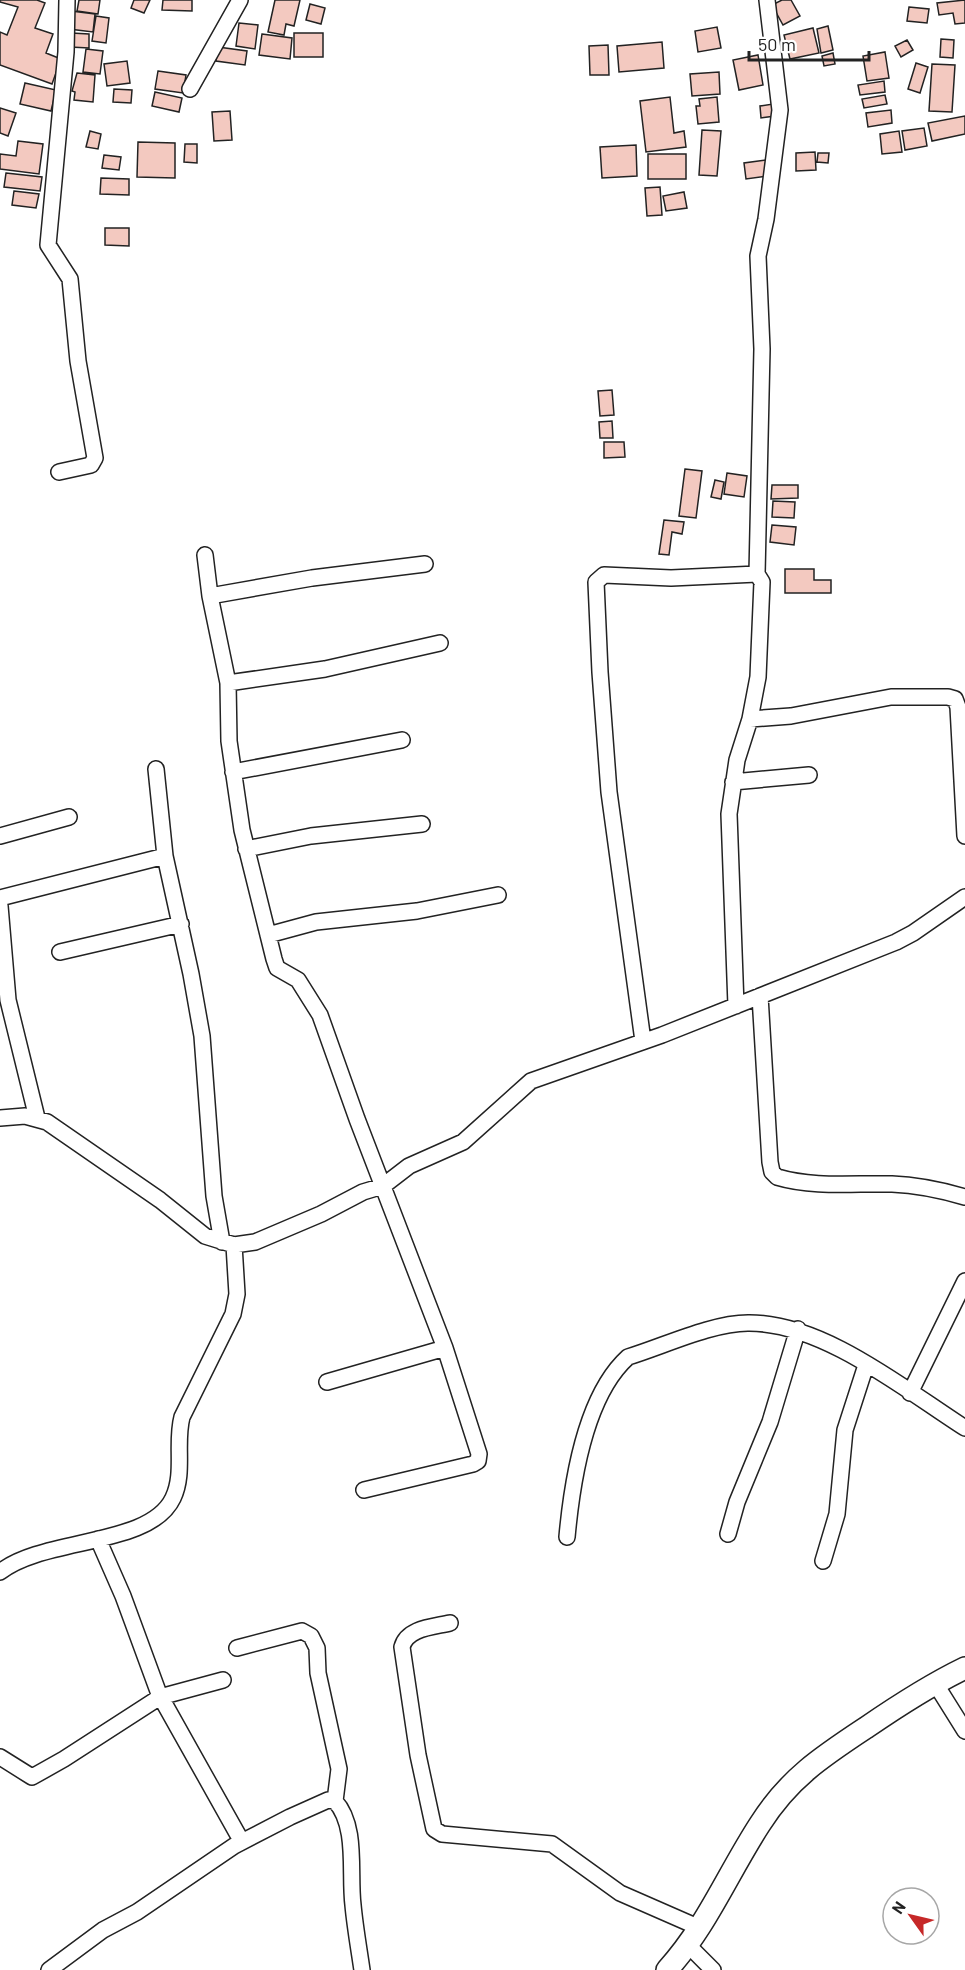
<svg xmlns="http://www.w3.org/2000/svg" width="965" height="1970" font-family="Barlow,sans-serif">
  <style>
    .building { fill: #f3c9c0; stroke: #222; stroke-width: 1.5 }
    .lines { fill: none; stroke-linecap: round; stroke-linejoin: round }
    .street-casing { stroke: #222; stroke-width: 18 }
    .secondary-casing { stroke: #222; stroke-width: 24 }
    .street { stroke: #fff; stroke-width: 15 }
    .secondary { stroke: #fff; stroke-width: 21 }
  </style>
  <rect width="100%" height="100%" fill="#fff"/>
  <path class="building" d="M0,0h37l8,3 -10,25 18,6 -7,19 15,6 -9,25 -52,-19v-33l7,3 11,-28 -18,-5z
    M79,0h21l-2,14 -21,-3z
    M134,0h16l-6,13 -13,-5z
    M163,0h29v11l-30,-1z
    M275,0h25l-6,26 -8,-2 -2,11 -16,-3z
    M782,0h9l9,16 -17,9 -11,-20z
    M965,0v23l-10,1 -2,-11 -14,2 -2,-12z
    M310,4l15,4 -4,16 -15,-4z
    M909,7l20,2 -2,14 -20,-2z
    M71,11l24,3 -2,18 -24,-3z
    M96,16l13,2 -3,25 -14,-2z
    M239,23l19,2 -3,24 -19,-3z
    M828,26l5,24 -12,3 -4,-24z
    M717,27l4,21 -23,4 -3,-21z
    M813,28l6,25 -29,6 -6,-24z
    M71,33l18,1v14l-19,-1z
    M294,33h29v24h-29z
    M262,34l30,4 -2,21 -31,-4z
    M941,39l13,1 -1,18 -13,-1z
    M907,40l6,10 -12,7 -6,-11z
    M662,42l2,26 -45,4 -2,-26z
    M608,45l1,30h-19l-1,-29z
    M218,47l29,4 -2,14 -29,-4z
    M86,49l17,2 -3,23 -17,-2z
    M885,52l4,26 -22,3 -4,-25z
    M833,53l2,11 -11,2 -2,-10z
    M758,55l5,30 -24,5 -6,-30z
    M127,61l3,22 -23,3 -3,-22z
    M916,63l12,4 -8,26 -12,-4z
    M932,64l23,1 -3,47 -23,-1z
    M158,71l28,4 -3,18 -28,-4z
    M719,72l1,22 -28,2 -2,-22z
    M77,73l18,2 -2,27 -19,-2 1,-8 -3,-1z
    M884,81l1,11 -25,3 -2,-10z
    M25,83l31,7 -5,21 -31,-7z
    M114,89l18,1 -1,13 -18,-1z
    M155,92l27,6 -3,14 -27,-6z
    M885,95l2,9 -23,4 -2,-9z
    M670,97l4,36 10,-2 2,16 -40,5 -6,-51z
    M717,97l2,25 -21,2 -2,-18h4l-1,-7z
    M773,104l2,12 -14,2 -1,-12z
    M0,108l16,5 -8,23 -8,-3z
    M891,110l1,13 -24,4 -2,-14z
    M230,111l2,29 -18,1 -2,-29z
    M965,116v18l-33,7 -4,-18z
    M924,128l3,18 -22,4 -3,-19z
    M702,130l19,1 -4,45 -18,-1z
    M90,131l11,3 -3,15 -12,-2z
    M899,131l3,21 -20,2 -2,-20z
    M18,141l25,3 -4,30 -39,-5v-15l16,2z
    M138,142l37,1v35l-38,-1z
    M185,144h12v19l-13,-1z
    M636,145l1,31 -35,2 -2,-31z
    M815,152l1,18 -20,1v-18z
    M818,153h11l-1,10 -11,-1z
    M648,154h38v25h-38z
    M104,155l17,2 -2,13 -17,-2z
    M766,160l1,16 -21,3 -2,-16z
    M6,173l36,4 -2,14 -36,-4z
    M101,178l28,1v16l-29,-1z
    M660,187l2,28 -15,1 -2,-28z
    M14,191l25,3 -3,14 -24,-3z
    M684,192l3,16 -21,3 -3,-15z
    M105,228h24v18l-24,-1z
    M612,390l2,25 -14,1 -2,-25z
    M612,421l1,17h-13l-1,-16z
    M604,442h20l1,15 -21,1z
    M685,469l17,2 -6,47 -17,-2z
    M727,473l20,3 -3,21 -20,-3z
    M715,480l9,2 -3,17 -10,-2z
    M772,485h26v13l-27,1z
    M773,501l22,1 -1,16 -22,-1z
    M664,520l20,2 -2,12 -10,-2 -3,23 -10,-1z
    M772,525l24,2 -2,18 -24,-3z
    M785,569h29v11h17v13h-46z"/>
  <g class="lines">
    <defs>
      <path id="street" d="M190,89l50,-89
        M59,472l32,-7 4,-7 -17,-97 -8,-82 -22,-34 18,-193 1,-52
        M205,555l5,41 18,87 1,58 13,89 32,129 3,9 21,12 22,35 37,104 88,229 34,106 -1,7 -5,3 -109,26
        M210,596l102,-18 113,-14
        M228,683l97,-14 115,-26
        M750,719l41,-3 100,-19h57l7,2 3,8 7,129
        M156,769l9,87 26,118 11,62 12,160 8,46
        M233,772l169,-32
        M733,782l76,-7
        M0,836l69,-19
        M246,849l65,-13 111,-12
        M0,898l165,-42
        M0,906l8,94 29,118
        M268,935l48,-13 101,-11 81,-16
        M60,952l121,-28
        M760,996l10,166 2,10 5,5c37,11 77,6 115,7 26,1 49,6 73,13
        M736,1006l-7,-192 8,-54 13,-41 8,-42 4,-95 -5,-8 5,-225 -4,-93 8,-37 14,-109 -13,-110
        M643,1041l-34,-249 -9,-120 -4,-90 8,-7 67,3 86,-4
        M0,1118l25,-2 22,6 113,78 45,36 29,9 21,-3 66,-28 42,-22 20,-6 26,-20 54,-24 68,-61 131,-46 234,-93 17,-9 52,-36
        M327,1382l118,-34
        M910,1393l55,-112
        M728,1534l9,-32 33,-80 28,-93
        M567,1537c5,-55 18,-141 61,-180 36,-11 84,-34 120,-34 74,-1 156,66 217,105
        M98,1539l25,57 36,98 83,148
        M823,1561l14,-47 8,-84 21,-65
        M0,1572c44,-35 150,-25 173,-74 12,-25 2,-55 9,-81l51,-103 4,-20 -3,-49
        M450,1623c-17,4 -43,5 -48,24l16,108 16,74 8,5 110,10 68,49 80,35
        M237,1648l65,-17 9,5 6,12 1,25 21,96 -4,32c23,25 14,73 18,104 2,22 6,44 9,65
        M935,1683l30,48
        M0,1757l32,20 32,-18 96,-62 63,-17
        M689,1946l24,24
        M49,1970l54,-40 34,-18 97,-66 56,-29 38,-17 7,1"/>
      <path id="secondary" d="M667,1970c40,-44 61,-97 93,-146 29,-46 63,-68 107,-97 32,-22 63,-42 98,-59"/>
    </defs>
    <use href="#street" class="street-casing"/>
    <use href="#secondary" class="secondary-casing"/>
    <use href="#street" class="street"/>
    <use href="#secondary" class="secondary"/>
  </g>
  <g transform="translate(911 1916) rotate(304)"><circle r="28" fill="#ffffff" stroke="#a7a7a7" stroke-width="1.5"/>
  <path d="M0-4.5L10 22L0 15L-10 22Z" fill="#c62828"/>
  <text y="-9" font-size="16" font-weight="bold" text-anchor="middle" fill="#222222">N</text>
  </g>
  <path d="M749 51v9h120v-9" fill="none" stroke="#222222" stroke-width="3"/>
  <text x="758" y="51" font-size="18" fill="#222222" stroke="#ffffff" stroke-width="4.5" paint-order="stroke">50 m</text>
</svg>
